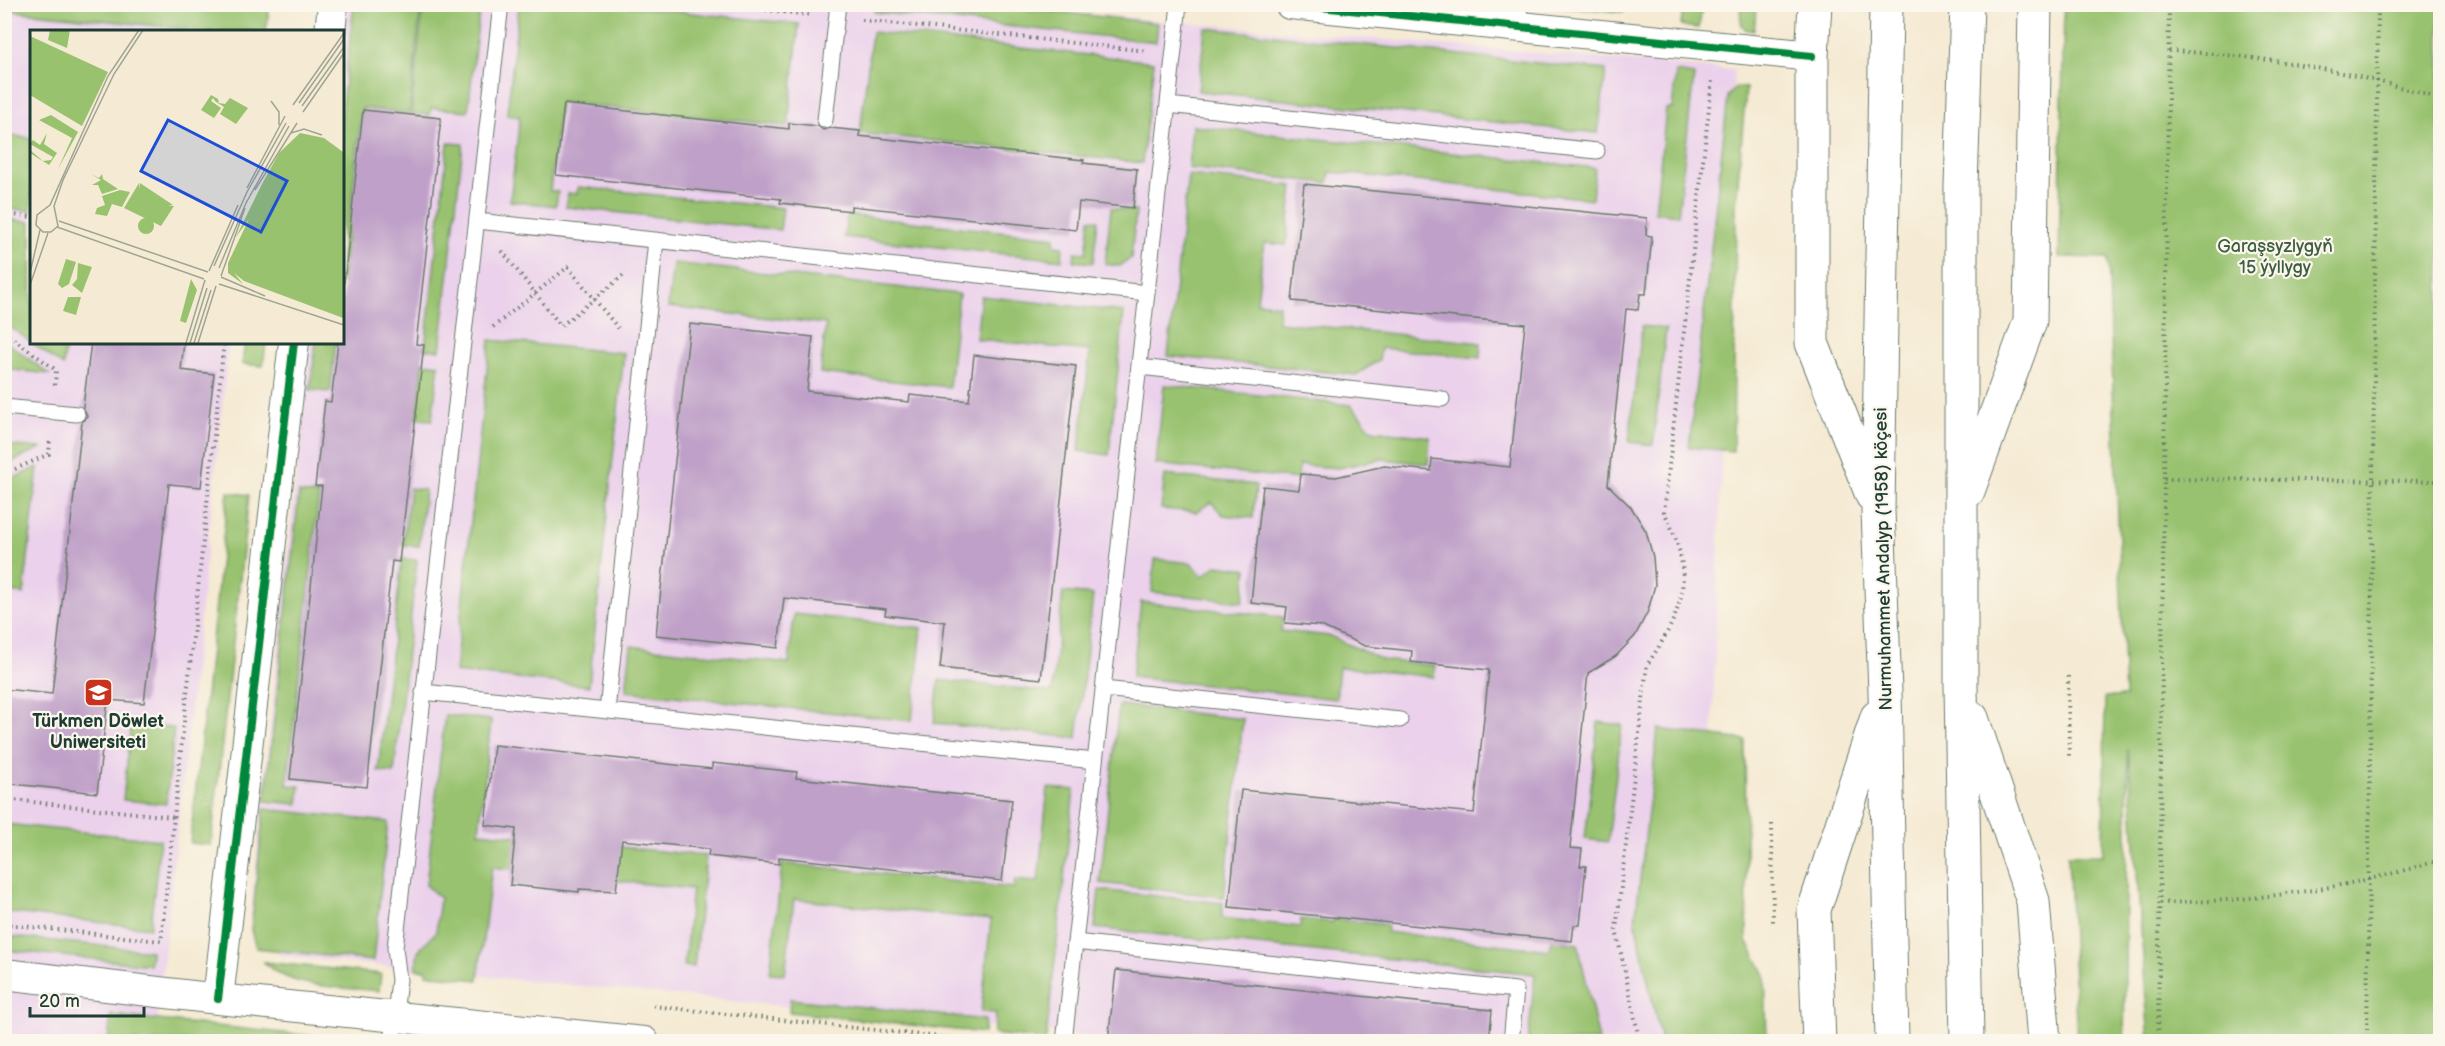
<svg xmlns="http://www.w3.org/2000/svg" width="2445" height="1046" font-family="'Balsamiq Sans',sans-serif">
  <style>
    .built { fill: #ebd1eb }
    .green { fill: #99c26f; stroke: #5c8052; stroke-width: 1.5 }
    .building { fill: #bfa0c8 }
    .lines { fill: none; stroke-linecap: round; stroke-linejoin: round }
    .service-casing { stroke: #6a7a6c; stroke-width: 17 }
    .minor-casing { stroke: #6a7a6c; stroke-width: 32 }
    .primary-casing { stroke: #6a7a6c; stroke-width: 35 }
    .path { stroke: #6a7a6c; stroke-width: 4; stroke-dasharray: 1.5 4.5; stroke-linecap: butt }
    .service { stroke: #fff; stroke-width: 15 }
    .minor { stroke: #fff; stroke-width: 30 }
    .primary { stroke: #fff; stroke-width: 33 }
    .cycleway-casing { stroke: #fbf7ec; stroke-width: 11 }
    .cycleway { stroke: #00873e; stroke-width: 8 }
    .labels { text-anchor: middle; stroke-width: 4.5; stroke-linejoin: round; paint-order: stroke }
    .park-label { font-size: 18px; fill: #3e5e43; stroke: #fbf7ec }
    .street-label { font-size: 18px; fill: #1f3d34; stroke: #fbf7ec }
    .poi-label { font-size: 18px; font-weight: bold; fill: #1f3d34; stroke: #fbf7ec }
    .inset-road { fill: none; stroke: #9fa593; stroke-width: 1.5 }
    .view { fill: #1d4ed8; fill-opacity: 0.15; stroke: #1d4ed8; stroke-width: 3 }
    .inset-edge { fill: none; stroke: #1f3d34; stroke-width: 3 }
  </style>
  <rect width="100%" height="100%" fill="#fbf7ec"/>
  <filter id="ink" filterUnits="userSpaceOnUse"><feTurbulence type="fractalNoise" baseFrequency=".0167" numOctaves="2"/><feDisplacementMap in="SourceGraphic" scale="12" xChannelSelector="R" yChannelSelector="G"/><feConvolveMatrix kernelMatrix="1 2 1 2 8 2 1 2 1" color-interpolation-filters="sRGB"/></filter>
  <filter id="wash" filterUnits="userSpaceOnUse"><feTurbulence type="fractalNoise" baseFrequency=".008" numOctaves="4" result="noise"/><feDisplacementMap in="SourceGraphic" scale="24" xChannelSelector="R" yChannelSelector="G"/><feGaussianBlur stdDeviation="1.35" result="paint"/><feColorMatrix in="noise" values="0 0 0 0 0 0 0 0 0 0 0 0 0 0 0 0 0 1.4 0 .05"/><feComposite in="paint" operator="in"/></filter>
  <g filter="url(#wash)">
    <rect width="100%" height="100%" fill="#f5ead3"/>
    <path class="built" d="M5,5h259l-3,26 -229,1v310h197l-74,699 -150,1z
      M346,5h635l753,65 -22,679 26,292h-606l-850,-85 -32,-33 60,-581h32v-302z"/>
    <path class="green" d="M5,4h221l43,5 -3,22h-60l-201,-21z
      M985,4l173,19 -2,19 -282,-30 1,-7z
      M354,5h67l-12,108 -47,-5 -20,176v-180z
      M423,5h57l-12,106 -37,-3 -1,7 -19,-2z
      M519,5h96l184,19 -11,102 -228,-24 -10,89 8,1 -2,14 -46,-5 10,-84 -13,-2z
      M1546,5h78l-1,7z
      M1683,5h19l-3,23 -18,-2z
      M1740,5h17l-3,25h-8l-5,-5z
      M2064,5h376v1036h-291l-21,-293 -4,293h-47l-9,-186h35l2,-158h20l-17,-439 -49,-1z
      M1205,28l401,42 -8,63 -400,-42z
      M872,32l282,30 -12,101 -282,-30z
      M1676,72l18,3 -16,140 -23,-3 11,-103h6z
      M1736,87l10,1 -10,118 -3,245 -44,-4 39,-351z
      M1192,126l403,42 -3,31 -262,-27 -2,11 -140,-15z
      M5,135l26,3v73l-26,-3z
      M448,143l15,1 -23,206 -15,-1z
      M1188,175l105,11 -7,59 -22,-2 -7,59 22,3 -1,17 203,21 -1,15 -99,-10 -2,12 -23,15 -188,-19z
      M578,187l205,21 -3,22 -214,-23 2,-14 9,1z
      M1111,208l25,3 -5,47 -11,8 -15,-2z
      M847,215l208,22 -1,8 9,1 -1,14 -218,-23z
      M5,219l26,3 1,120h34l-3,24 -58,-43z
      M1090,219l8,1 -5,43 -19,-2 1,-9 11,1z
      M673,263l286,31 -10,93 -129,-14 6,-49 -158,-17z
      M981,296l143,16 -15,143 -30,-4 11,-100 -114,-12z
      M1642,326l24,3 -13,116 -24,-3z
      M490,340l134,13 -35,333 -134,-14z
      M5,341l44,33 -44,-5z
      M245,342h21l-3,24 -21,-2z
      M316,342h20l-6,50 -20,-2z
      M423,363l16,2 -7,55 -15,-1z
      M1164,385l187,20 21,25 58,7 -2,27 -46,-5 -44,9 -39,-3 -1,14 -142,-15z
      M4,445h1l36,3 -36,17z
      M38,467l-14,127 -19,-3v-109z
      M1165,475l91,10 -3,33 -30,-3 -12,-13 -14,10 -36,-3z
      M410,488l15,2 -6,56 -16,-1z
      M228,492l21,3 -38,350 -21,-2z
      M299,493l20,2 -32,290 13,1 -2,18 -33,-3z
      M402,559l15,1 -23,213 -16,-2z
      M1155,559l36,4 12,13 14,-11 30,4 -4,33 -91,-10z
      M1063,592l30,3 -16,143 -143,-15 5,-43 113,12z
      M1141,602l142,15 -2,14 49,5 53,24 52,6 -1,11 -95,-10 -3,32 -204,-22z
      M794,614l128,14 -10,93 -286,-30 5,-45 158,17z
      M1119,705l124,14 -19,178 -124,-14z
      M445,715l46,5 -12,112 227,24 -12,111 -10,-1 8,-77 -200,-22 -14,113 -52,-6v-4l-10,-1 2,-18 18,-19 4,-34 -14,-13z
      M1598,722l24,3 -14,117 -23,-3z
      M131,724l43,4 -8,76 -43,-4z
      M1658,729l87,11 2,200 18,35 2,66h-106l-26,-120z
      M1048,788l26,2 -28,250 -53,-6 3,-21 -15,-1 10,-92 -197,-21 -9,75 -15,-1 12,-110 232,25 1,-8 23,2z
      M264,809l124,13 -15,139 -117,-13 -5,-18z
      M5,824l155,16 -10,88 -145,-16z
      M1099,890l124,13 -1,15 78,9 1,-8 32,3 1,-3 53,6 -1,7 163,18 2,-9 27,3 21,97h-71l7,-67 -440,-46z
      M5,936l146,15 -1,14 -145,-15z
      M264,962l117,12 -2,17c-35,-4 -90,-1 -115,-29z
      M790,999l195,21 -1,13 -195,-21z
      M111,1015l249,26h-252z"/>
    <g id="blocks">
      <path class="building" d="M564,104l225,25v-6l29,3 5,4 7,-2 30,3 -1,5 225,24 -1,3 54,6 -4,39 -54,-6 -3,28 -225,-24v5l-71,-8 1,-4 -225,-24z
        M363,110l78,8 -25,226 8,1 -21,183 -4,34 -7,-1 -25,226 -77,-8 32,-293h-7l10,-85 6,1 7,-60h4v-41z
        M1304,184l343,34 -1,17 6,1 -6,58h-6l-2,16 -12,-1 -18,176 23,22 15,24 7,26 2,28 -7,26 -13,25 -19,20 -28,17 -18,175 12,1 -2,17h6l-6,59h-6l-2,16 -343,-34 12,-117 233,23 15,-143 -78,-8 1,-11 -47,-5 -44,-20 -36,-3 2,-16 -36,-4 7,-71 5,-46 36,4 2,-16 35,3 48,-11 47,5 1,-12 78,8 15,-143 -233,-23z
        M690,324l123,13 -6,54 102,11 1,-7 59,6 5,-46 102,11 -35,313 -101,-11 5,-46 -60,-7 1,-6 -102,-11 -6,50 -122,-13z
        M91,342h93l-3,28 33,4 -13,113 -32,-3 -25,219 -36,-3 -11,93 -93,-10v-94l48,5 30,-272 5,-6 -4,-9z
        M494,745l218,24v-6l85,9 -1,6 216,22 -10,81 -223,-24v7l-71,-8 1,-7 -87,-9 -6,51 -37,-2v3l-69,-7 6,-56 -31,-4z
        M1116,970l376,40 -3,31h-381z"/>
    </g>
  </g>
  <g filter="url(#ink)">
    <use href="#blocks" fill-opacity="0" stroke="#6a7a6c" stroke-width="1.5"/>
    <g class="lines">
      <defs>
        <path id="service" d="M1518,27l2,-23
          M1168,105l429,46
          M825,120l13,-116
          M477,221l670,72
          M1139,367l303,32
          M4,407l73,7
          M1103,689l297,31
          M423,692l672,69
          M607,711l49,-471
          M1075,942l441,48 -5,52
          M392,1042l7,-62 -4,-32 106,-944
          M1064,1042l115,-1038"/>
        <path id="minor" d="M1290,4l522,52
          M330,32l3,-28
          M4,974l214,25 426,43
          M218,999l76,-657"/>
        <path id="primary" d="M1815,4l-3,52v287l60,152
          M1886,4l-8,507 7,181 7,350
          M1967,4l-6,182v499l6,357
          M1968,491l62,-170 5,-317
          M1972,718l61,183 11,141
          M1819,1042l-5,-132 63,-193"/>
      </defs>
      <use href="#service" class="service-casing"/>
      <use href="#minor" class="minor-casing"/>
      <use href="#primary" class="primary-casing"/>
      <path class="path" d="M712,4l98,11
        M862,20l285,31
        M2169,51c93,4 182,20 271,48
        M4,214l28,3
        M502,251l59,75 64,-52
        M493,327l75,-60 50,61
        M4,332l52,38 -1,16
        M4,474l45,-20 1,-16
        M2164,479l276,2
        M2068,676l1,81
        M4,799l169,18
        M1772,824l1,102
        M2160,903c99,-2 186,-14 280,-43
        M4,924l157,17 63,-599
        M653,1006l333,36
        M1640,1042l-24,-112 31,-265c38,-56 49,-90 17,-153l48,-432
        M2158,1042l11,-1038
        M2367,1042l11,-1038
        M2433,1042l7,-6"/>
      <use href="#service" class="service"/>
      <use href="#minor" class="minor"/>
      <use href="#primary" class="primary"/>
      <defs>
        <path id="cycleway" d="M1290,4l522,52
          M218,999l76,-657"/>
      </defs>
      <use href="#cycleway" class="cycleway-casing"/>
      <use href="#cycleway" class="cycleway"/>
    </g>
  </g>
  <defs>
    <symbol id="university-square" viewBox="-11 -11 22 22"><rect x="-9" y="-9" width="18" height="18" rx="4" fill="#c8321e" stroke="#fbf7ec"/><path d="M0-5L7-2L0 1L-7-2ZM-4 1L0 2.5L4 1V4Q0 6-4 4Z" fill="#fff"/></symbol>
  </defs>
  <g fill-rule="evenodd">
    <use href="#university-square" x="82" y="676" width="33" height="33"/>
  </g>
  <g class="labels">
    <g class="park-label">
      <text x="2275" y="252">Garaşsyzlygyň<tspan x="2275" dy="21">15 ýyllygy</tspan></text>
    </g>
    <g class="street-label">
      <text transform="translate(1883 559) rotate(-91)" y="6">Nurmuhammet Andalyp (1958) köçesi</text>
    </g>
    <g class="poi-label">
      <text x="98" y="727">Türkmen Döwlet<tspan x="98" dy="21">Uniwersiteti</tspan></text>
    </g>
  </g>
  <g transform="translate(30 30)">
    <rect width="314" height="314" fill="#f5ead3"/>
    <path d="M20,0h20l-3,18 -19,-8zM0,6l78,36 -26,54 -52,-31zM181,65l7,4 1,4 6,1 5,-6 18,10 -12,16 -16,-10 4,-7 -9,-6 -2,-3 -2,3 10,7 -7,10 -13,-8zM21,85l27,17 -20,37 14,-31 -33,-18zM17,103l-3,11 13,9 -8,12 -19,-12v-3l13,11 8,-1 2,-3 -23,-13 3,-4 7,5zM270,103l24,5 19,14v166l-99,-37 -10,-8 9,11 -15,-11v-10l21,-44 -13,18 26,-53 17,-31zM61,144l8,4 3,-4 1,5 15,10 -16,5 -4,-9h-6l9,-5zM109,153l1,6v-6l33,22 -5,1h6l-13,20 -37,-18zM90,160l10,2 -8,15 -10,-3 -5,12 -12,-2 2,-6 8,-3 -3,-9zM108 196a8 8 0 1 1 16 0a8 8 0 1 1-16 0ZM36,229l10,3 -7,22 -7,4 -4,-4zM48,233l14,4 -10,26 -10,-8 5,-6zM161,249l6,11 -11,33 -6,-2zM38,267h13l-5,18 -13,-4z" fill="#99c26f"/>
    <path class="inset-road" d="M109,0l-31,46 -58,129 -13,10 -1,10 7,7h8l7,-6 -4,-20 9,-26 51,-106 29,-44M241,71l8,11v13M269,73l45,-64M263,75l51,-72M272,76l42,-59M273,82l41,-59M261,103l13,-4 18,6M217,158l38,-72M225,160l42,-67M29,191l149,51M27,197l147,52M184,236l33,-74 39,-69M189,238l27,-65 43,-77M179,241l29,-66M0,243l10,-43M191,246l24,-68M191,247l44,19M189,254l125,41M0,255l18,-52M156,313l19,-63M160,313l17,-55M164,313l17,-53M168,313l18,-57"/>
    <path class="view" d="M138,90l119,61 -26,51 -120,-61z"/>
    <rect width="314" height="314" class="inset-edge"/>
  </g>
  <rect width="2445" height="1046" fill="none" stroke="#fbf7ec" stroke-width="24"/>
  <path d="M30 1007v9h114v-9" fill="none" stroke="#1f3d34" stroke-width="3"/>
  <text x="39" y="1007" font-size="18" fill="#1f3d34" stroke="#fbf7ec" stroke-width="4.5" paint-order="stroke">20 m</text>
</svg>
